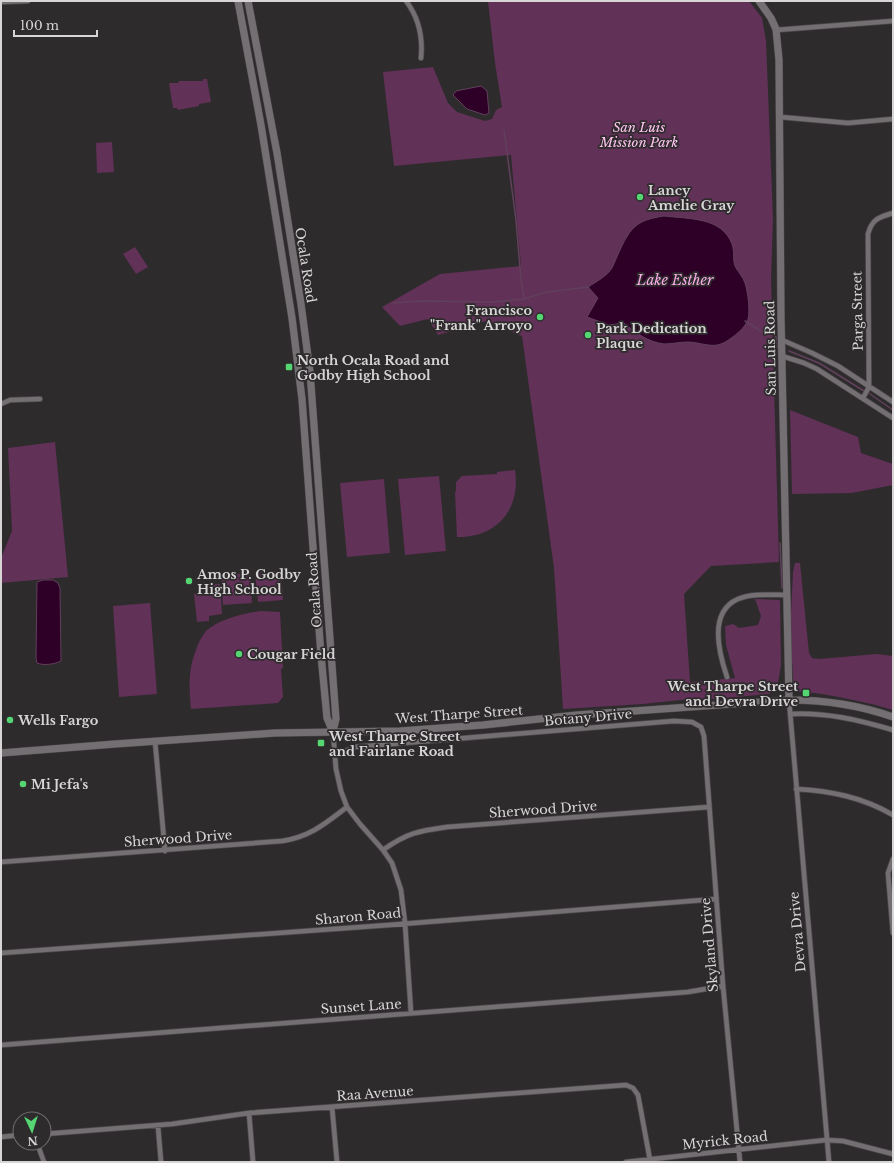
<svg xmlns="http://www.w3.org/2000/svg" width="894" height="1163" font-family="'Libre Baskerville',serif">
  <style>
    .green { fill: #613157 }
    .water { fill: #2e0027; stroke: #61405c }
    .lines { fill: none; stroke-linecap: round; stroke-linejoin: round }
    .stream { stroke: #61405c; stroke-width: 1.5 }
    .street-casing { stroke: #4c494c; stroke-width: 6 }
    .secondary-casing { stroke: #4c494c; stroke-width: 8 }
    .street { stroke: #746f72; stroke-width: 4.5 }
    .secondary { stroke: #746f72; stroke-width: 7 }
    .poi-dot { fill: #55d672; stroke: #2e2b2d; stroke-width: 1.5 }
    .labels { text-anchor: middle; stroke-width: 3.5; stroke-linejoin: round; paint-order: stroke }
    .park-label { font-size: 13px; font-style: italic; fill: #ffc4f0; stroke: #2e2b2d }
    .poi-label { font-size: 13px; font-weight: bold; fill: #d8d5d7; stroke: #2e2b2d; text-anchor: start }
    .street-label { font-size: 13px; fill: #d8d5d7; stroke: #2e2b2d }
    .water-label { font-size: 14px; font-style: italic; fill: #f8abe6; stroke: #2e2b2d }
  </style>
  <rect width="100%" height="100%" fill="#2e2b2d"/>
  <path class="green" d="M488,1h261l13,17 4,23 7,178 -2,60 8,283 -68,4 -27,28 6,88 45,-4 -9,-33 -1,-19 8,-2 6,4 19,-3 3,-9 -6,-17 25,1 1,65 -4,24 -8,5 -79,7v-2l-47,5 -80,5 -9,-141 -32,-232 -36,-15 -48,14 -10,-16 -28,7 -18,-19 58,-33 81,-8 -10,-111 -117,11 -11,-94 50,-5 15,36 9,9 28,9 7,-2 4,-9 6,-3 -7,-44z
    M203,79h4l4,23 -12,2v2l-21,4 -1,-2h-4l-4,-25h9l1,-2h24z
    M112,142l2,30 -17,1 -1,-30z
    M135,247l13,20 -12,7 -13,-20z
    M790,410l68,27 3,16 32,11v21l-41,8 -60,1z
    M55,442l13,135 -67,6v-25l11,-27 -4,-83z
    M515,470c6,39 -18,68 -58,67l-2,-45 1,-1v-9l6,-6 35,-2v-2z
    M439,476l7,75 -41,4 -7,-76z
    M384,479l6,74 -43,4 -7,-74z
    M795,563h5l9,90 3,5 7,1 58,-5 16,2v54c-23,-7 -47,-12 -71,-16 -9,-2 -19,0 -28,-4l-4,-57 3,-61z
    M281,571l2,29 -25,2 -3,-29z
    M250,573l2,30 -29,2 -2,-30z
    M220,584l2,30 -13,2v5l-12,1 -3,-28 13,-1v-8z
    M150,603l7,91 -38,3 -6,-91z
    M261,611l19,1 3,56 -2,1 2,28 -5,6 -87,6c-2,-21 -3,-39 5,-59 2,-6 5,-13 10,-19 13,-12 39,-18 55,-20z"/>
  <path class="water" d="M481,86l6,5 2,22 -4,2 -18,-6 -14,-14 3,-4z
    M664,216c25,3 58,1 68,28 3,8 0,17 4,24 3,5 7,9 9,15 3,9 6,32 2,39 -4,8 -18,19 -26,22 -10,4 -22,-2 -33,-2 -8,0 -16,2 -24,2 -16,-2 -28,-11 -40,-21l-15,2 -22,-8 11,-19 -10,-11c8,-5 19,-11 24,-19 3,-6 5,-12 8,-18 11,-24 18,-30 44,-34z
    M43,580h10l5,3 2,5 1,73c-6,3 -17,5 -24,2l-1,-5 1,-76z"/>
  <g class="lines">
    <path class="stream" d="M504,130l12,90 5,60 3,18
      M393,303l29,-2 70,1 32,-3 22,-7 43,-5
      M745,321l19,12 9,1 3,3 1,11
      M789,351l30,12 45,28
      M870,394l23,16
      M780,543l2,45"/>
    <defs>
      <path id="street" d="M406,1c13,17 17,36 15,57
        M1,2l27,-1
        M776,30l117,-9
        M780,117l68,6 45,-4
        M782,340l30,13 26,13 55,36
        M782,356l22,7 13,6 76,49
        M863,398l6,-11 -1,-153c4,-15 11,-17 25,-21
        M1,404l9,-4 30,-1
        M727,677c-8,-24 -19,-65 11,-78 14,-6 33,-4 49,-4
        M789,700l40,462
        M790,714c36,-2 69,6 103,16
        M333,732l3,37 5,22 6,16 13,17 23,26 9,13 9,27 4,33 6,90
        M155,741l10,110
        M335,755l20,-8 319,-26 18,1 9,5 3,9 19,250 17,176
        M796,789c35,2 66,8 97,26
        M383,850c24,-17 35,-19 64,-23l262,-20
        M893,859l-5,14 5,60
        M1,862l281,-21c28,-4 44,-18 65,-34
        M1,953l388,-28 327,-26
        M1,1045l687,-53 35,-6
        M332,1107l5,55
        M249,1113l4,49
        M158,1126l3,36
        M44,1134l128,-10 77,-11 377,-28 7,3 5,7 12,65
        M1,1137l19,-2
        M37,1143l7,19
        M626,1162l200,-22 17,1 50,13"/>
      <path id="secondary" d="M238,1l23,124 31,193 10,81 19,256 6,63 6,14
        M248,1l29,152 24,151 9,68 26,347 -3,12
        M759,1l12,17 5,11 3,31 2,257 8,383
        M1,753l114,-9 160,-11 125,-2 83,-6 94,-10 212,-15c36,0 70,5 104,17"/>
    </defs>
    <use href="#street" class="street-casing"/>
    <use href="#secondary" class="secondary-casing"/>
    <use href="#street" class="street"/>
    <use href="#secondary" class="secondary"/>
  </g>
  <g class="poi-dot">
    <circle cx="640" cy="197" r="4"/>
    <circle cx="540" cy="317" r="4"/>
    <circle cx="588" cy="335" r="4"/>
    <rect x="285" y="363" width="8" height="8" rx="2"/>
    <circle cx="189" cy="581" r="4"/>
    <circle cx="239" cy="654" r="4"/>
    <rect x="802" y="689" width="8" height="8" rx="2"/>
    <circle cx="10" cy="720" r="4"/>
    <rect x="317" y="739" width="8" height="8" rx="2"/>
    <circle cx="23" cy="784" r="4"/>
  </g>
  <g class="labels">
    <g class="park-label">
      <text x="639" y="132">San Luis<tspan x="639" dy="15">Mission Park</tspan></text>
    </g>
    <g class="poi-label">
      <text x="648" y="195">Lancy<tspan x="648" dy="15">Amelie Gray</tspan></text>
      <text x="532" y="315" text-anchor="end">Francisco<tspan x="532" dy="15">"Frank" Arroyo</tspan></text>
      <text x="596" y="333">Park Dedication<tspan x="596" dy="15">Plaque</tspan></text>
      <text x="297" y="365">North Ocala Road and<tspan x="297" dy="15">Godby High School</tspan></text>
      <text x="197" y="579">Amos P. Godby<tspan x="197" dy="15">High School</tspan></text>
      <text x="247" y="659">Cougar Field</text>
      <text x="798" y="691" text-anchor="end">West Tharpe Street<tspan x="798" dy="15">and Devra Drive</tspan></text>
      <text x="18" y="725">Wells Fargo</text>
      <text x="329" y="741">West Tharpe Street<tspan x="329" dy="15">and Fairlane Road</tspan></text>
      <text x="31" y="789">Mi Jefa's</text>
    </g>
    <g class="street-label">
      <text transform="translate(306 265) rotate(81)" y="5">Ocala Road</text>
      <text transform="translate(857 311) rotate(-91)" y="5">Parga Street</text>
      <text transform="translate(770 348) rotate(-91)" y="5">San Luis Road</text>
      <text transform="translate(314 590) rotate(-94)" y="5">Ocala Road</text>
      <text transform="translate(459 714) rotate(-4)" y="5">West Tharpe Street</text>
      <text transform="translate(588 717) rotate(-5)" y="5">Botany Drive</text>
      <text transform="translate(543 809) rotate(-4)" y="5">Sherwood Drive</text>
      <text transform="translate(178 838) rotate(-4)" y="5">Sherwood Drive</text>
      <text transform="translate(358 916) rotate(-5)" y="5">Sharon Road</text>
      <text transform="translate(797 932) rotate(-95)" y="5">Devra Drive</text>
      <text transform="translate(709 945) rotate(-95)" y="5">Skyland Drive</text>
      <text transform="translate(361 1006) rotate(-4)" y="5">Sunset Lane</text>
      <text transform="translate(375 1093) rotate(-4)" y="5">Raa Avenue</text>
      <text transform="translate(725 1140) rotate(-6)" y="5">Myrick Road</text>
    </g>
    <g class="water-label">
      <text x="675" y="285">Lake Esther</text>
    </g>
  </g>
  <rect width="894" height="1163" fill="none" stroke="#d8d5d7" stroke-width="4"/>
  <g transform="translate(32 1131) rotate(176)"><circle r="19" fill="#2e2b2d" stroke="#726f71"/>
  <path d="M0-3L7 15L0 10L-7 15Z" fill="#55d672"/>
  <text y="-6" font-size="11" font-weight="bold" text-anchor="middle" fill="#d8d5d7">N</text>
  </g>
  <path d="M14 30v6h83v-6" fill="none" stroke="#d8d5d7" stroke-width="2"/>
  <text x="20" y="30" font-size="12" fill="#d8d5d7" stroke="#2e2b2d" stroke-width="3" paint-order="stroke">100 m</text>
</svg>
